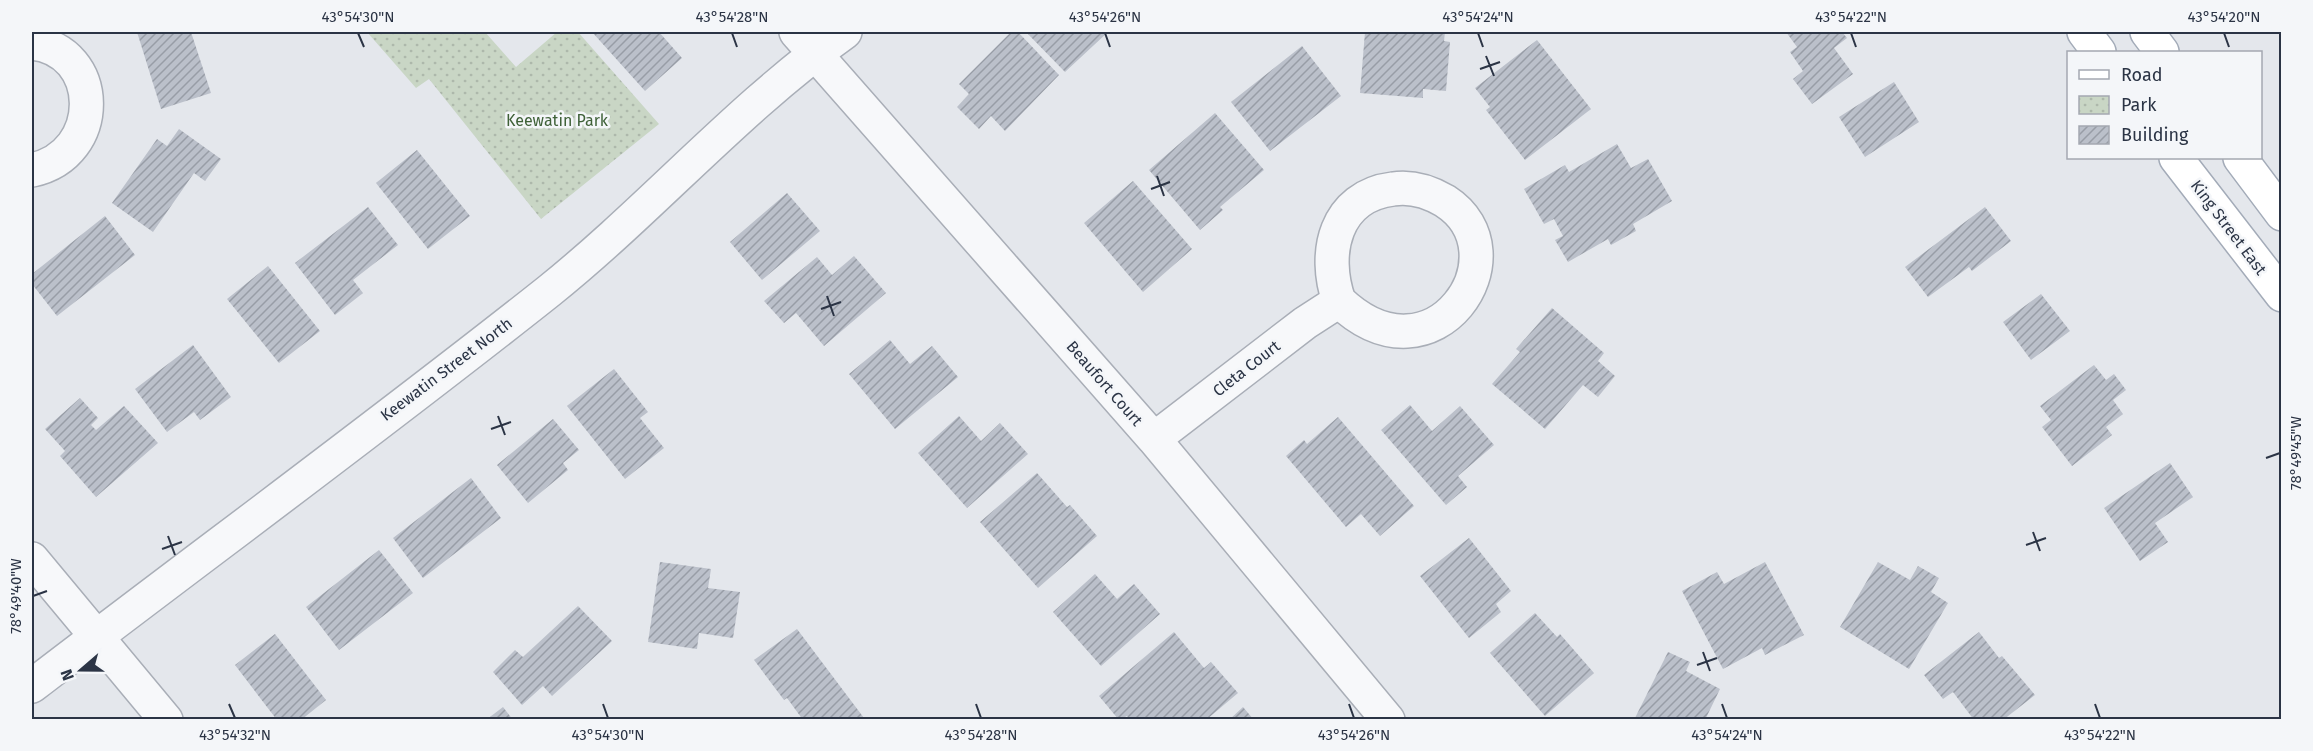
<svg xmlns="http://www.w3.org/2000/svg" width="2313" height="751" font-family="'Fira Sans',sans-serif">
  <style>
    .park { fill: url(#park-dots) }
    .building { fill: url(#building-hatch) }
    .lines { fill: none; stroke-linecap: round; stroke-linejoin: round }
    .minor-casing { stroke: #a9aeb7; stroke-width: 36 }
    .major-casing { stroke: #a3abb8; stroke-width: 36 }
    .minor { stroke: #f7f8fa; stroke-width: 33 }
    .major { stroke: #fff; stroke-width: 33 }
    .ticks { fill: none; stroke: #2b3445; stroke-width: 2 }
    .labels { text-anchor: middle; stroke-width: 5; stroke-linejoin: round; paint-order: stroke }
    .park-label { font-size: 16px; fill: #3f6138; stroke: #f4f6f9 }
    .street-label { font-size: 16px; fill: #2b3445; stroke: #f4f6f9 }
    .neatline { fill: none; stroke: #2b3445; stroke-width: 2 }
    .ticks-label { font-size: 15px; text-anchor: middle; fill: #2b3445 }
  </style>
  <defs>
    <pattern id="park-dots" width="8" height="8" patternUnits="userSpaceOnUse" patternTransform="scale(1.5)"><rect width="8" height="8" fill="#c9d6c5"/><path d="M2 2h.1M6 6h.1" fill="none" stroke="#adb8ab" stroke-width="1.8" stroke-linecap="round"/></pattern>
    <pattern id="building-hatch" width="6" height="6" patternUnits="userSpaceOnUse" patternTransform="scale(1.5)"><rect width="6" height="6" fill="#bbc0ca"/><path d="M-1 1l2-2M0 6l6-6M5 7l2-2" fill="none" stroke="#989da6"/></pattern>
  </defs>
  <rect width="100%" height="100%" fill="#e4e7ec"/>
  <path class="park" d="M367,32h118l31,35 41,-35h21l81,92 -118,95 -112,-140 -13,9z"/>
  <path class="building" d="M137,32h54l20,61 -50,16z
    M592,32h67l23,26 -37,33z
    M1011,32h7l41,43 -54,56 -14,-15 -12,13 -22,-22 12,-13 -10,-10z
    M1026,32h82l-43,40z
    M1365,32h80l-1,9 6,1 -4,49 -23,-2v9l-63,-5z
    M1786,32h56l5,6 -13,10 19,26 -41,30 -19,-25 10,-8 -13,-19 7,-5z
    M1537,40l54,69 -66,51 -39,-50 4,-3 -15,-19z
    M1302,46l39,50 -71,55 -39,-49z
    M1894,82l25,40 -54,35 -26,-40z
    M1215,113l49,57 -44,37 3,3 -23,20 -51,-60z
    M179,129l42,30 -16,22 -11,-8 -41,59 -41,-29 45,-64 10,7z
    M1617,144l14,24 17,-9 24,42 -39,23 3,7 -25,14 -3,-6 -40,23 -13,-22 8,-4 -9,-17 -10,5 -20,-35 41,-24 4,7z
    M417,150l53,66 -42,33 -52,-66z
    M1133,181l59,68 -49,43 -59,-69z
    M787,193l33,38 -58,49 -32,-38z
    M368,207l30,38 -45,35 10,13 -28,22 -40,-52z
    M1985,207l26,34 -39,30 -3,-4 -41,30 -23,-30z
    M105,216l30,39 -78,61 -25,-32v-10z
    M854,256l32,37 -62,53 -28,-33 -12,10 -20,-22 53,-44 15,18z
    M268,266l52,65 -41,32 -52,-64z
    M2041,294l29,37 -39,29 -28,-38z
    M1552,308l52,45 -6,8 17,15 -17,21 -15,-12 -38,44 -53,-45 28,-32 -4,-3z
    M890,340l20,24 22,-18 26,31 -63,52 -46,-55z
    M193,345l38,52 -31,23 -6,-8 -27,20 -32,-43z
    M2094,365l12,15 8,-6 12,16 -13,10 10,14 -17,13 6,8 -40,31 -30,-39 9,-7 -11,-14z
    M614,369l34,43 -8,6 24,30 -39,31 -58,-73z
    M80,398l18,20 -7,7 5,5 28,-24 34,37 -62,54 -36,-41 5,-5 -20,-22z
    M1410,405l22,26 28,-25 34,39 -36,31 9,11 -21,18 -65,-75z
    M959,416l22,25 19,-18 28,31 -61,54 -49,-55z
    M1338,417l76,89 -34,30 -19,-22 -15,13 -60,-71 18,-16 3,4z
    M553,419l26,31 -16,13 5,7 -40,33 -31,-38z
    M2170,463l23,34 -38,26 13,19 -28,19 -36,-53z
    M1037,473l30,34 3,-2 27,31 -59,52 -58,-66z
    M471,478l30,40 -78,60 -30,-40z
    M1469,538l42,53 -15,13 5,8 -32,26 -49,-62z
    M379,550l34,43 -74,57 -33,-43z
    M660,562l51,7 -3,19 32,4 -7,46 -34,-5 -2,16 -49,-7z
    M1765,562l39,73 -39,20 -3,-7 -39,21 -41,-78 35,-19 7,12z
    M1878,562l32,18 8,-14 21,12 -8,14 17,11 -39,66 -69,-42z
    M1095,574l22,25 17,-15 26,30 -59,52 -48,-54z
    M578,606l34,35 -60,55 -9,-10 -21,19 -29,-33 22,-22 8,7z
    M1535,613l22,24 3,-3 34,39 -49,43 -55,-63z
    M797,629l67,89 -2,2h-59l-16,-22 -3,2 -30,-40z
    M1174,632l30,36 7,-6 27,31 -32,27h-76l-3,-4 -8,4 -20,-24z
    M1979,632l20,26 3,-2 33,39 -32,25h-29l-21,-28 -10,7 -19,-24z
    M275,634l51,66 -25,20h-24l-42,-55z
    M1668,652l22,10 -4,9 34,18 -15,31h-71z
    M503,707l10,13h-27z
    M1243,707l11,13h-25z"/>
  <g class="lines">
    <defs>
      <path id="minor" d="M796,32l358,407 234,281
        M32,43c71,7 74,111 0,127
        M1154,439l151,-116 34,-22c95,91 187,-48 106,-100 -17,-10 -33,-15 -52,-12 -58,7 -71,64 -54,112
        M32,559l134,161
        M32,686c172,-132 347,-260 517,-395 102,-82 189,-183 296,-259"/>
      <path id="major" d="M2084,32l15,20
        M2147,32l15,20
        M2176,158l106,137
        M2240,158l42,56"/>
    </defs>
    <use href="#minor" class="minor-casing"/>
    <use href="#major" class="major-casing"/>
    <use href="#minor" class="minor"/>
    <use href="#major" class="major"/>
  </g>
  <path class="ticks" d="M358,33l6,14M732,33l5,14M1105,33l5,14M1478,33l5,14M1851,33l5,14M2224,33l5,14M1486,56l8,20M1480,69l20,-7M1157,176l7,20M1151,189l19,-7M827,296l7,20M821,309l20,-7M498,416l7,19M491,429l20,-7M2266,458l14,-5M2033,532l7,19M168,536l7,19M2026,545l20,-7M162,549l20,-7M33,596l14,-5M1703,652l7,19M1697,665l20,-7M229,704l6,14M603,704l5,14M976,704l5,14M1349,704l5,14M1722,704l5,14M2095,704l5,14"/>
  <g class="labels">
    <g class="park-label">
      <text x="557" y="126">Keewatin Park</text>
    </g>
    <g class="street-label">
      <text transform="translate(2229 227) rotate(53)" y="6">King Street East</text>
      <text transform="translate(1246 368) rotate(-38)" y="6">Cleta Court</text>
      <text transform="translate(446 369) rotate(-37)" y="6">Keewatin Street North</text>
      <text transform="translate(1105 383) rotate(49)" y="6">Beaufort Court</text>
    </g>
  </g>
  <rect width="2313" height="751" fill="none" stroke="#f4f6f9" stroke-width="66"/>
  <rect x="2067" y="51" width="195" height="108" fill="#f4f6f9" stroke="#a4a8b1" stroke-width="1.5"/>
  <rect x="2079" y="70" width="30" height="9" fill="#ffffff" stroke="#a4a8b1" stroke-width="1.5"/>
  <text x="2121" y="81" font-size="18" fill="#2b3445">Road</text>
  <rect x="2079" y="96" width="30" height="18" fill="url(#park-dots)" stroke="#a4a8b1" stroke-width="1.5"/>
  <text x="2121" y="111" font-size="18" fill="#2b3445">Park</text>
  <rect x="2079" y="126" width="30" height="18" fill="url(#building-hatch)" stroke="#a4a8b1" stroke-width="1.5"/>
  <text x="2121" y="141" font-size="18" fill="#2b3445">Building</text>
  <g transform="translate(81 670) rotate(250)" stroke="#f4f6f9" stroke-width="4.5" paint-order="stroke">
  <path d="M0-4.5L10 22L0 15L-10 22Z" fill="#2b3445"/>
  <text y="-9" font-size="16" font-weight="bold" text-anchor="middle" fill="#2b3445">N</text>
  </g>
  <rect x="33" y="33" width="2247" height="685" class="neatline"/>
  <g class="ticks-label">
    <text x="358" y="22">43°54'30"N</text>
    <text x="732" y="22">43°54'28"N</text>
    <text x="1105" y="22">43°54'26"N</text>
    <text x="1478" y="22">43°54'24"N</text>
    <text x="1851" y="22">43°54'22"N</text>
    <text x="2224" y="22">43°54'20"N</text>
    <text transform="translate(2296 453) rotate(-90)" y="5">78°49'45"W</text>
    <text transform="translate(16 596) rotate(-90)" y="5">78°49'40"W</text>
    <text x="235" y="740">43°54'32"N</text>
    <text x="608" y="740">43°54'30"N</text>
    <text x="981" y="740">43°54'28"N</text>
    <text x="1354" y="740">43°54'26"N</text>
    <text x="1727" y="740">43°54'24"N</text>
    <text x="2100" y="740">43°54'22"N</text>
  </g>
</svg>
